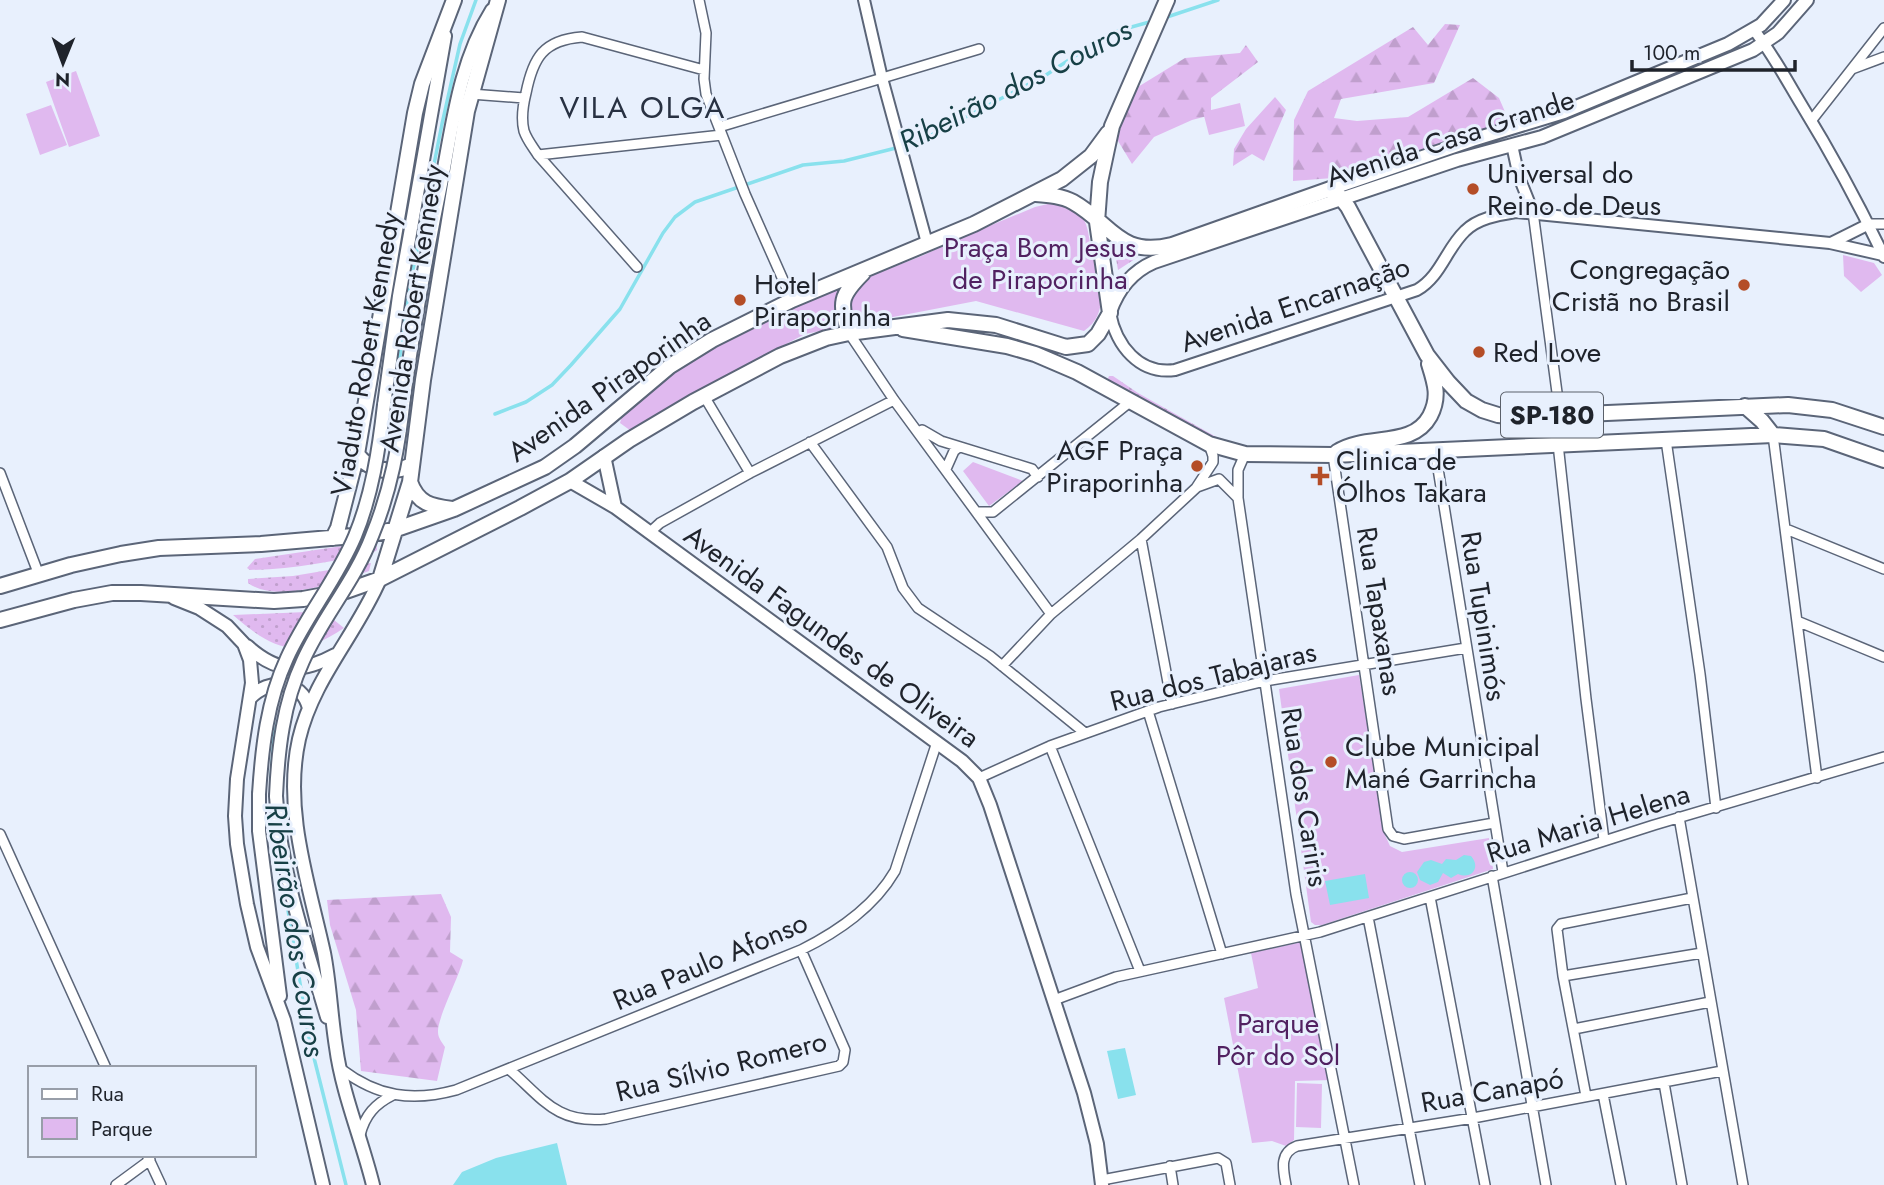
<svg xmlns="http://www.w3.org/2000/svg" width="1884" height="1185" font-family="Jost,sans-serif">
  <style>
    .grass { fill: url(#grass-dots) }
    .forest { fill: url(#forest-firs) }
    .park { fill: #e0b9ef }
    .water { fill: #89e1ed }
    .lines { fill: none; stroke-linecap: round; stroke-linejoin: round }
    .stream { stroke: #89e1ed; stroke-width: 3.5 }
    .minor-casing { stroke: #5b6578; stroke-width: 12 }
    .tertiary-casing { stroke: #5b6578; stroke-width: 14 }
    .secondary-casing { stroke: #5b6578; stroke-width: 16 }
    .primary-casing { stroke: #5b6578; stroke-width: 18 }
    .minor { stroke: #fff; stroke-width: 9 }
    .tertiary { stroke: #fff; stroke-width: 10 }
    .secondary { stroke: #fff; stroke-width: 12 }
    .primary { stroke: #fff; stroke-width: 14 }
    .secondary-bridge-casing { stroke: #5b6578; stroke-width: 16; stroke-linecap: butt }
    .secondary-bridge { stroke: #fff; stroke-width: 12 }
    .poi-dot { fill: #b44d27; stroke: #e8f0fd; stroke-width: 2.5 }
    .labels { text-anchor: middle; stroke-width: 6; stroke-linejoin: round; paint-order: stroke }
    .shield { fill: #e8f0fd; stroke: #5b606a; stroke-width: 2 }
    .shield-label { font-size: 26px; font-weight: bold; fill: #1f232b }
    .street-label { font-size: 28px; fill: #1f232b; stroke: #e8f0fd }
    .poi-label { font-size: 28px; fill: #1f232b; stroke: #e8f0fd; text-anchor: start }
    .park-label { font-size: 28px; fill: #512161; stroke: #e8f0fd }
    .water-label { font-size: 30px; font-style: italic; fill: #174046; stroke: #e8f0fd }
    .neighbourhood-label { font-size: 30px; letter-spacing: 2px; fill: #283142; stroke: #e8f0fd }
  </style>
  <defs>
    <pattern id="grass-dots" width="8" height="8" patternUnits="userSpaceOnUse" patternTransform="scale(1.75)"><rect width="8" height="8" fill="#e0b9ef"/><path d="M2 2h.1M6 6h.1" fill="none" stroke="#c09fcd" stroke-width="1.8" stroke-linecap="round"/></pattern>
    <pattern id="forest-firs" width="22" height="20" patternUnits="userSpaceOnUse" patternTransform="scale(1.75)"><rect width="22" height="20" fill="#e0b9ef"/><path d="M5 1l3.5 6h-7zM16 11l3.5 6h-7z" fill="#c09fcd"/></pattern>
  </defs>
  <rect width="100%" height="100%" fill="#e8f0fd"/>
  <path class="grass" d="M1114,247l24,10 -20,13z
    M1109,376h4l25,17 82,46 -4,1 -109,-59z
    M376,541l1,9 -3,2c-41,10 -81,17 -124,18l-3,-2 8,-9z
    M371,563l-2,8c-31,11 -92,33 -121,12v-4l45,-3z
    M306,612l28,8 10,8c-48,32 -69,23 -111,-13z"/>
  <path class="forest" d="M1445,24l15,1 -26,58 -93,16 -7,19 23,3 51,-4 65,-39 26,20 10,23 -176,57 -40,3 1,-61 14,-29 105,-64 15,18z
    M1246,45l12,17 -47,36v17l-19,5 -38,17 -22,27 -17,-28 18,-46 52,-32 55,-5z
    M1275,97l11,13 -22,51 -12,-7 -19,12 1,-17 12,-20z
    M441,894l10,23 -1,35 13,8c-4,17 -26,59 -25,72 0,6 4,10 7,15l-8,34 -76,-10 -5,-61 -26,-85 -3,-25z"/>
  <path class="park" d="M76,71l24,65 -31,11 -23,-65z
    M1240,103l5,23 -36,9 -6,-23z
    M51,105l16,40 -27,10 -14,-41z
    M1052,203c12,3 26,5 32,17 5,9 5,22 8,32 6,28 20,60 -8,79l-108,-30 -171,33 -125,66 -49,31 -11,-8 5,-16 39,-30 36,-23 79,-42 145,-57 29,-14 82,-34z
    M1843,255l31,8 8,12 -21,17 -17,-16z
    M973,462l50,19 -34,25 -26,-35z
    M1359,675l26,160 5,11 12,6 87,-14 4,31 -171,56h-7l-4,-3 -32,-233z
    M1302,942l31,138 -38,1 -1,59 -8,6 -14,-5 -20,2 -28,-145 34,-10 -7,-35z
    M1297,1083l25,1 -1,44 -25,-1z"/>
  <path class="water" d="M1464,855l7,1c10,11 1,24 -13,18l-7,4 -8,-5 -5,9 -8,3 -10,-5 -3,-8 7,-10 7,-2 11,4 4,-5 10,1z
    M1402 880a8 8 0 1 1 16 0a8 8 0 1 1-16 0Z
    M1365,874l4,24 -39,7 -5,-24z
    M1125,1048l11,47 -18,4 -11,-48z
    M557,1143l10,42h-114l9,-13 34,-14z"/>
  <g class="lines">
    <path class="stream" d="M1164,18l54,-18
      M397,378l11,-83 34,-171 18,-80 16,-44
      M495,414l31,-12 26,-17 19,-20 49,-56 43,-76 12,-16 20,-15 108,-37 41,-4 72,-18 130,-68 64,-42 43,-12
      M271,778l3,-42 6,-23
      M284,886l25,152 37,147"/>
    <defs>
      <path id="minor" d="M699,0l7,33 -2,46 2,15 39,100 47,106
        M1852,69l32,-12
        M471,94l53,4
        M1811,121l73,-93
        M719,127l260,-78
        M538,155l184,-20
        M1533,212l27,203
        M1869,224h15
        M637,267l-99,-112c-5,-8 -11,-15 -14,-24 -3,-12 -1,-26 2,-38 7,-35 17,-53 56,-56l122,33
        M849,333l45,67 157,214
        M704,396l46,77
        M922,430l19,11 91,28 6,8
        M1773,435l44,343
        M1666,440l34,234 16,134
        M810,442l77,105 16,41 15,20 72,48 95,77
        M1558,444l28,255 18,141
        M1435,450l68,422
        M1245,454l-7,16v28l58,396 58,291
        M1333,455l55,374 5,7 11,3 90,-16
        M946,469l8,-18 5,-4
        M0,473l39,102
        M1197,487l22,-8 18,18
        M977,512h16l138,-111
        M1786,529l98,40
        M649,533l11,-10 90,-50 144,-73
        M1141,539l31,165
        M1797,621l87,36
        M1002,666l49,-52 90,-75 55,-51 17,-26v-6l-4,-12
        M1148,711l74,243
        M1050,746l90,225
        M979,778l71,-32 109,-39 106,-26 201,-33
        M1679,817l64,368
        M0,834l106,234
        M1492,876l54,309
        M1430,897l55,288
        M1368,917l52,268
        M1563,976l139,-23
        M1054,1000l62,-23 204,-45 334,-107 230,-68
        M1574,1029l136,-27
        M341,1069c37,28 71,33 115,21l345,-140c38,-19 73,-43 94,-79l42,-129
        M510,1070c33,29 47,54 96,49l233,-53 4,-4 2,-12 -44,-100
        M1664,1083l18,102
        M1603,1094l18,91
        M1586,1096l-23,-120 -6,-47 4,-5 131,-26
        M360,1135c5,-20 15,-31 33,-40
        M147,1155l14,30
        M1170,1166l3,19
        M1102,1180l116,-22 8,5 4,22
        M116,1185l34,-25
        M1286,1185c-3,-16 -7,-32 11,-39l176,-28 249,-47"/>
      <path id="tertiary" d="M864,0l18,78 45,165
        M1754,30c18,23 32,49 47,74 30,49 58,100 83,153
        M1512,145l7,32 14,35
        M1831,243l38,-19
        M1110,313c6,32 29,62 65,57l242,-80c24,-14 29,-41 48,-59 13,-13 33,-16 51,-19l314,31 53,12"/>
      <path id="secondary" d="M1333,188l139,-48 92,-28 164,-68 33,-19 23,-25
        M1110,312c8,-23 21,-40 44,-50l303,-102 85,-23 211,-87 25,-17 29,-33
        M404,397c10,-73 23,-146 38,-218 11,-58 18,-118 50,-169
        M384,405l15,-109 46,-260
        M604,456l11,51
        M570,481l45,26 347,254 17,17 11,27 94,288 13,51 5,41
        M174,598l25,10 28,18 17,18 6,16 2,23 -15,96 -2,37 2,28 10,60 10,43 27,73 39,165
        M247,646c30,27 53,28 88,9
        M250,698c19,-20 51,-19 59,10
        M259,794v37l21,165
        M276,796c4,76 30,149 51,221
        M373,1185c-11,-45 -31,-92 -37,-138 -5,-31 -6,-63 -12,-94 -15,-69 -41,-143 -25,-214 14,-60 57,-104 81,-160"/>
      <path id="primary" d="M1036,194c13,1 26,2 37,8 39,22 46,56 99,43l161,-57 15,19 79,148 21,27 18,19 16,9 16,5 21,2 269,-12 44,5 52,17
        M903,329l104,17 28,8 42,18 132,72 36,10 88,1 440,-20 51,4 60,21
        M849,333c-10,-31 -9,-37 14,-60
        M1745,406l17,15 11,14
        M1337,452c30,-19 75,-3 93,-36 10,-19 5,-33 -1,-52
        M357,454c13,18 35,20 55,11
        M410,482c8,22 21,24 42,27
        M333,538l5,-10 19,-74 58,-341 7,-29 32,-84
        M380,579l30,-97 13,-102 44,-269 31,-111
        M0,586l71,-21 50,-11 38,-6 102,-4 104,-9 29,-5 60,-21 91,-42 30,-21 95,-80 42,-26 80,-40 182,-76 88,-45 29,-23 17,-23
        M0,620l74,-20 38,-7h29l133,8 29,-2 43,-8 34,-12 140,-71 50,-27 59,-41 64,-38 87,-46 46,-18 23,-5 99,-13 48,5 70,22 22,-3 10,-10 12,-21 -13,-91 3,-40 7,-33 5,-23 55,-126"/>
    </defs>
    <use href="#minor" class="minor-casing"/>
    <use href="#tertiary" class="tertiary-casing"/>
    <use href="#secondary" class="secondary-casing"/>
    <use href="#primary" class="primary-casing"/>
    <use href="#minor" class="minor"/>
    <use href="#tertiary" class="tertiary"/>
    <use href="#secondary" class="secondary"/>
    <use href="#primary" class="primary"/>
    <defs>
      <path id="secondary-bridge" d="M259,794c3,-46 8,-93 28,-136 19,-42 50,-79 68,-122 17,-41 24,-87 29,-131
        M276,796c2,-46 7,-92 27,-135 19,-43 52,-80 69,-125 19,-46 27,-91 32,-139"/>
    </defs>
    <use href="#secondary-bridge" class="secondary-bridge-casing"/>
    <use href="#secondary-bridge" class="secondary-bridge"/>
  </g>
  <g class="poi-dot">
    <circle cx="1473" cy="189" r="7"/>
    <circle cx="1744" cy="285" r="7"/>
    <circle cx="740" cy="300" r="7"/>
    <circle cx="1479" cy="352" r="7"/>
    <circle cx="1197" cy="466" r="7"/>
    <path d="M1316.5 465.5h7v7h7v7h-7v7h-7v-7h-7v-7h7z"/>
    <circle cx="1331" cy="762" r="7"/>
  </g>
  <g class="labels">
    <rect class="shield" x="1501" y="392.5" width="102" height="45" rx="5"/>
    <g class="shield-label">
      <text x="1552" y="424">SP-180</text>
    </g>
    <g class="street-label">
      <text transform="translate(1450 138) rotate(-18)" y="10">Avenida Casa Grande</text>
      <text transform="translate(1295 304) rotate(-19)" y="10">Avenida Encarnação</text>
      <text transform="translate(411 308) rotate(-81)" y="10">Avenida Robert Kennedy</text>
      <text transform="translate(365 354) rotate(-80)" y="10">Viaduto Robert Kennedy</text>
      <text transform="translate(609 386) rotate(-35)" y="10">Avenida Piraporinha</text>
      <text transform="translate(1380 611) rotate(81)" y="10">Rua Tapaxanas</text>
      <text transform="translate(1484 616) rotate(81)" y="10">Rua Tupinimós</text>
      <text transform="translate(832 636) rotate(36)" y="10">Avenida Fagundes de Oliveira</text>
      <text transform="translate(1213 676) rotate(-14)" y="10">Rua dos Tabajaras</text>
      <text transform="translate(1305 797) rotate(81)" y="10">Rua dos Cariris</text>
      <text transform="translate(1588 823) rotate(-17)" y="10">Rua Maria Helena</text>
      <text transform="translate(710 961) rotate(-23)" y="10">Rua Paulo Afonso</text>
      <text transform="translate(721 1066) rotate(-14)" y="10">Rua Sílvio Romero</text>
      <text transform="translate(1492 1090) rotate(-10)" y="10">Rua Canapó</text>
    </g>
    <g class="poi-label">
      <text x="1487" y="183">Universal do<tspan x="1487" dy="32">Reino de Deus</tspan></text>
      <text x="1730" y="279" text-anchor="end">Congregação<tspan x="1730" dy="32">Cristã no Brasil</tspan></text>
      <text x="754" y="294">Hotel<tspan x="754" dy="32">Piraporinha</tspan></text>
      <text x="1493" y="362">Red Love</text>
      <text x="1183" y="460" text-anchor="end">AGF Praça<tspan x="1183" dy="32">Piraporinha</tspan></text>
      <text x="1336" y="470">Clinica de<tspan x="1336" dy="32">Ólhos Takara</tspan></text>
      <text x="1345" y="756">Clube Municipal<tspan x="1345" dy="32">Mané Garrincha</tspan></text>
    </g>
    <g class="park-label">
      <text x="1040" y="257">Praça Bom Jesus<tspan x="1040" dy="32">de Piraporinha</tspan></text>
      <text x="1278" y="1033">Parque<tspan x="1278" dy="32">Pôr do Sol</tspan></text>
    </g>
    <g class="water-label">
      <text transform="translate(1015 86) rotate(-27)" y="10">Ribeirão dos Couros</text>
      <text transform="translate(295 930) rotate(81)" y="10">Ribeirão dos Couros</text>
    </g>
    <g class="neighbourhood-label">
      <text x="643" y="118">VILA OLGA</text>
    </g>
  </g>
  <rect x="28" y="1066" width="228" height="91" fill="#e8f0fd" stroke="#989ea9" stroke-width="2"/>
  <rect x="42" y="1089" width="35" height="10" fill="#ffffff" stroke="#989ea9" stroke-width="2"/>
  <text x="91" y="1101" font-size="21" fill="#1f232b">Rua</text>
  <rect x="42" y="1118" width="35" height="21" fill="#e0b9ef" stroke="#989ea9" stroke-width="2"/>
  <text x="91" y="1136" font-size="21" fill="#1f232b">Parque</text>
  <g transform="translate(63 63) rotate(181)" stroke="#e8f0fd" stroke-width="5" paint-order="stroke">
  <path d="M0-5L12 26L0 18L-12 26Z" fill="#1f232b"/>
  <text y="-10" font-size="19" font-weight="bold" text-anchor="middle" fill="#1f232b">N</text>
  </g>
  <path d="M1632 60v10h163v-10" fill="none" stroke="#1f232b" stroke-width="3.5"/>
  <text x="1643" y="60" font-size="21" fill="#1f232b" stroke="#e8f0fd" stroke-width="5" paint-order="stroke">100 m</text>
</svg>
